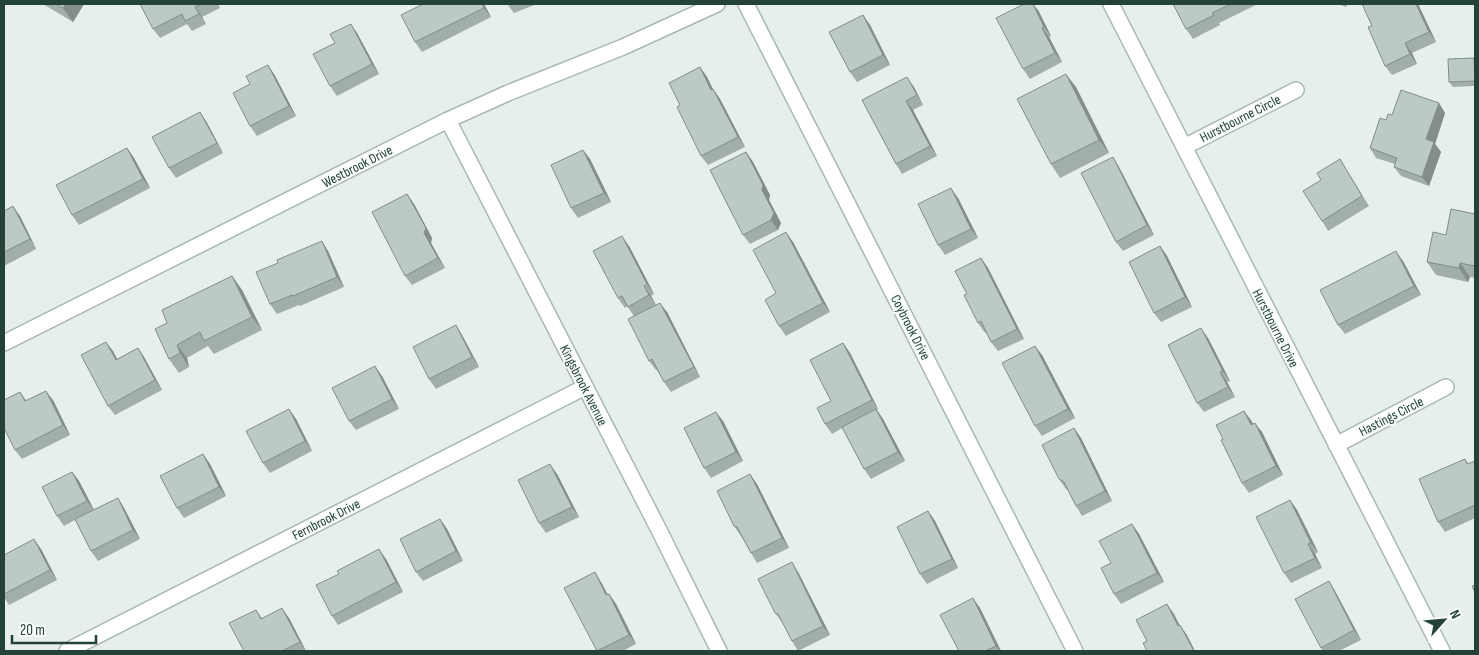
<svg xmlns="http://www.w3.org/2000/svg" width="1479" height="655" font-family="'Sofia Sans Condensed',sans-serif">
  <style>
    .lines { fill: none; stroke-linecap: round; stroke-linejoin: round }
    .street-casing { stroke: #a8b8b2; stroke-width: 18 }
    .street { stroke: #fff; stroke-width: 15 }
    .wall { fill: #a1aea9 }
    .shaded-wall { fill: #838d89 }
    .building { fill: #bbcac4; stroke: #838d89 }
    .labels { text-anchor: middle; stroke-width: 4; stroke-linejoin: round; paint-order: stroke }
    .street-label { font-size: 14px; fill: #24423a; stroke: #f7fbf9 }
  </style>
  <rect width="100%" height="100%" fill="#e6efeb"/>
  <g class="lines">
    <defs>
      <path id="street" d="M746,4l329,647
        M1111,4l331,647
        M448,120l212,412 59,119
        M1184,147l112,-57
        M4,343l444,-223 60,-27 115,-46 94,-43
        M1336,445l110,-58
        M67,651l518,-264"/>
    </defs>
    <use href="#street" class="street-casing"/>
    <use href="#street" class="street"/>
  </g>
  <path class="wall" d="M43,4h41l-11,18z
    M140,4h78l2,4 -18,9 4,7 -14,7 -5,-7 -27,14 -7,-9z
    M423,4h61l7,13 -69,35 -7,-10z
    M507,4h30l-23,9z
    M1173,4h85l-39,19 1,2 -27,14 -7,-10z
    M1338,4h10l-2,3z
    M1362,4h56l18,38 -24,11 5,11 -25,11 -7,-9 -13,-40z
    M1038,10l13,26 -2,1 13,25 -32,17 -7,-10z
    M863,15l7,10 20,40 -33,17 -7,-10z
    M357,33l22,41 -42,22 -7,-10z
    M1475,59v27l-22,1 -4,-5z
    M700,67l7,10 6,12 7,10 25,48 -37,18 -7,-9 -21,-51z
    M274,74l22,42 -39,20 -7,-10v-42z
    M914,87l9,18 -10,5 24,46 -35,18 -6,-10 -34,-64z
    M1076,87l33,66 -49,25 -9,-14z
    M1439,103l6,10 -10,31 6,8 -12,34 -28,-10 -7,-9 1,-3 -19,-6 -6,-10 16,-28 6,-5z
    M206,121l17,32 -47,25 -7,-10z
    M127,148l7,10 16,30 -71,37 -7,-10z
    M583,150l7,9 21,43 -33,16 -7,-10z
    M746,152l7,10 17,33 -1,5 12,23 -3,7 -28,14 -7,-9z
    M1340,159l29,47 -41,25 -6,-10 -1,-41z
    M1119,167l35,68 -31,16 -7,-9z
    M407,194l7,10 18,34 -1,5 14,25 -33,17 -7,-9z
    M958,198l20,40 -33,17 -7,-10z
    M4,211l16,5 16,33 -32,17z
    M1475,214v64l-5,-1 -2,5 -32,-7 -9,-13 19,-27z
    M793,242l37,70 -44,24 -7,-10 -3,-33z
    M629,246l25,48 -3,2 5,9 11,7 33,65 -29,15 -7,-10 -7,-12h-1l-7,-9 -15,-45 -7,-10 -2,2 -7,-10z
    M1160,246l7,10 25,51 -31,15 -7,-9z
    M328,251l16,36 -44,19 -1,-1 -22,9 -7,-10z
    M981,258l7,10 36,71 -26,12 -7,-9 -4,-10 -2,1 -7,-10 -11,-29z
    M1403,261l18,34 -76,39 -7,-9z
    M232,276l10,14 20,40 -48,24 -6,-8 -21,12 2,9 -10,6 -10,-14 -2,-36z
    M456,325l6,10 17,32 -43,22 -7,-10z
    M1208,338l22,43 -3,1 8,15 -31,15 -7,-9z
    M843,343l7,10 28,56 -1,1 6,9 22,42 -34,18 -7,-10 -22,-41 -10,6 -7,-10 6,-23z
    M138,348l6,9 18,33 -47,25 -7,-9 5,-55 4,8z
    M1042,355l33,63 -33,18 -7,-10z
    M382,376l17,33 -43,21 -7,-9z
    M20,392l6,8h27l17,35 -48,24 -7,-9z
    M289,409l7,10 16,32 -42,22 -7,-10z
    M1251,420l2,4 9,8 21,43 -34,18 -7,-10z
    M723,421l20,40 -32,17 -7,-10z
    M1074,428l7,10 31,63 -30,15 -6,-10 -8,-16 -2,-1 -7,-10z
    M203,454l7,10 16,32 -42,22 -7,-10z
    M1465,459l4,5 6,-3v57l-30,14 -7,-10z
    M72,472l7,9 15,29 24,-12 6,10 16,31 -42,22 -7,-10 -16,-31 -11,6 -7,-10z
    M557,474l22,43 -33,16 -7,-10z
    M757,484l32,64 -32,15 -6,-10 -10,-17 -7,-10z
    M1290,500l7,10 21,42 -3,2 7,14 -31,15 -7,-10z
    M928,511l7,10 23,47 -31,16 -7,-10z
    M440,519l7,10 16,32 -40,20 -7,-9z
    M1132,524l7,10 25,48 -43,22 -7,-10 -3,-31z
    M41,549l16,31 -48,25 -5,-8v-42z
    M386,559l17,33 -65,33 -6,-9z
    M798,572l32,63 -32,16 -6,-10 -9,-18 -8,-10z
    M601,582l7,13 1,-1 7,10 20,40 -13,7h-27z
    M1335,591l26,49 -22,11h-16l-2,-3z
    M980,608l21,43h-42z
    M256,610l6,8h27l17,33h-62z"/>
  <path class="shaded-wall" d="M66,4h18l-11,18 -10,-14z
    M482,4h2l7,13 -7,-9z
    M1033,4l5,6 13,26 -7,-9z
    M1416,4h2l18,38 -7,-10z
    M195,7l7,10 4,7 -7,-10z
    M863,15l7,10 20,40 -7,-10z
    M351,24l6,9 22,41 -7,-10z
    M1042,28l7,9 13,25 -7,-9z
    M1405,43l7,10 5,11 -7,-10z
    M268,65l6,9 22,42 -7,-10z
    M700,67l7,10 11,23 -7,-10z
    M1066,74l10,13 33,66 -10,-13z
    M907,77l7,10 9,18 -6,-10z
    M713,89l7,10 25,48 -7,-10z
    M906,101l7,9 24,46 -7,-10z
    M1439,103l6,10 -10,31 6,8 -12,34 -7,-9 4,-38z
    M200,112l6,9 17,32 -6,-10z
    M127,148l7,10 16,30 -7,-9z
    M583,150l7,9 21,43 -7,-9z
    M746,152l7,10 17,33 -1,5 12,23 -3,7 -7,-10 -9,-30z
    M1113,157l6,10 35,68 -7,-10z
    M951,188l7,10 20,40 -7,-9z
    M407,194l7,10 18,34 -1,5 14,25 -7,-10 -14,-25z
    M13,206l7,10 16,33 -6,-10z
    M786,232l7,10 37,70 -7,-9z
    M622,236l7,10 25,48 -7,-10z
    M322,241l6,10 16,36 -7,-10z
    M1160,246l7,10 25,51 -7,-10z
    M1396,251l7,10 18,34 -7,-9z
    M981,258l7,10 36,71 -7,-10z
    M1460,263l10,14 -2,5 -9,-14z
    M232,276l10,14 20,40 -10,-13z
    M644,286l7,10 5,9 -7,-10z
    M660,303l7,9 33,65 -6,-10z
    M456,325l6,10 17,32 -7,-10z
    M1201,328l7,10 22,43 -7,-10z
    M106,342l7,9 9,18 -6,-9z
    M843,343l7,10 28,56 -6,-9z
    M177,345l10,13 2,9 -9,-14z
    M1035,346l7,9 33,63 -7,-9z
    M138,348l6,9 18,33 -7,-10z
    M375,366l7,10 17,33 -7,-10z
    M1220,372l7,10 8,15 -7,-10z
    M46,391l7,9 17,35 -7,-10z
    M289,409l7,10 16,32 -7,-10z
    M876,409l7,10 22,42 -7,-9z
    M1244,411l7,9 7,14 -7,-9z
    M716,412l7,9 20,40 -7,-9z
    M1255,423l7,9 21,43 -7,-9z
    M1074,428l7,10 31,63 -7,-10z
    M203,454l7,10 16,32 -7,-9z
    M550,464l7,10 22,43 -7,-10z
    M72,472l7,9 15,29 -7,-9z
    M750,474l7,10 32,64 -7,-10z
    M118,498l6,10 16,31 -7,-9z
    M1290,500l7,10 21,42 -7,-9z
    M928,511l7,10 23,47 -6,-9z
    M440,519l7,10 16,32 -7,-10z
    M1132,524l7,10 25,48 -7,-9z
    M34,539l7,10 16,31 -7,-10z
    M1308,544l7,10 7,14 -7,-10z
    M379,549l7,10 17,33 -7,-10z
    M792,562l6,10 32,63 -7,-9z
    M595,572l6,10 12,23 -7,-10z
    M1329,581l6,10 26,49 -7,-10z
    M609,594l7,10 20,40 -7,-9z
    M973,598l7,10 21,43h-1l-4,-5z
    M1167,604l7,10 11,22 -7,-10z
    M282,608l7,10 17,33 -6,-9z
    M1180,625l7,10 8,16h-1z"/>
  <path class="building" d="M56,4h10l-3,4z
    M140,4h62l-7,3 4,7 -14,7 -3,-7 -29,15z
    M423,4h59l2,4 -69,34 -14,-27z
    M1024,4h9l11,23 -2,1 13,25 -32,16 -27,-51z
    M1173,4h58l-19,9 2,2 -28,14z
    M1362,4h54l13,28 -24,11 5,11 -25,12 -17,-39 4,-1z
    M863,15l20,40 -33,17 -21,-40z
    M351,24l21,40 -42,22 -17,-32 22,-11 -5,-9z
    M1474,58l1,23 -26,1 -1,-23z
    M268,65l21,41 -39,20 -17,-33 17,-9 -4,-8z
    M700,67l11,23 2,-1 25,48 -37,19 -24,-49 3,-2 -11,-22z
    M1066,74l33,66 -48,24 -34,-65z
    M907,77l10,18 -11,6 24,45 -34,18 -34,-64z
    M1401,90l38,13 -13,36 8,3 -12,35 -28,-10 3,-9 -27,-10 10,-30 6,2 2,-6 4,1z
    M200,112l17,31 -48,25 -17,-31z
    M127,148l16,31 -71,36 -16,-30z
    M583,150l21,43 -33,15 -20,-43z
    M746,152l17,33 -1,5 12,23 -3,7 -28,15 -33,-65z
    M1113,157l34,68 -31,17 -35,-69z
    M1340,159l22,37 -40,25 -19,-30 18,-11 -4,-7z
    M951,188l20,41 -33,16 -20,-41z
    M407,194l19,34 -2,5 14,25 -33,18 -33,-64z
    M13,206l17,33 -26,13v-41z
    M1451,209l24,5v52l-15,-3 -1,5 -32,-6 6,-30 13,3z
    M786,232l37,71 -44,23 -14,-26 11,-7 -23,-43z
    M622,236l25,48 -3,2 5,9 -21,12 -6,-11 -4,2 -25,-47z
    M322,241l15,36 -44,19 -1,-1 -22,9 -14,-32 22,-9 -1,-3z
    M1160,246l25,51 -31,16 -25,-51z
    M1396,251l18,35 -76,39 -18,-35z
    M981,258l36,71 -26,13 -10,-21 -3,2 -14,-28 3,-1 -12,-23z
    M232,276l20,41 -48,24 -4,-9 -23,13 3,8 -11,6 -14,-30 12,-6 -5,-13z
    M660,303l34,64 -30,15 -12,-23 -3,2 -21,-42z
    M456,325l16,32 -43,22 -16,-32z
    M1201,328l22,43 -3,1 8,15 -31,16 -29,-58z
    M106,342l10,18 22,-12 17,32 -47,26 -27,-51z
    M843,343l29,57 -47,24 -8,-16 14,-7 -21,-41z
    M1035,346l33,63 -33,17 -33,-63z
    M375,366l17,33 -43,22 -17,-33z
    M46,391l17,34 -48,25 -11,-22v-28l16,-8 5,9z
    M289,409l16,32 -42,22 -17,-32z
    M876,409l22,43 -34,17 -22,-42z
    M1244,411l7,14 4,-2 21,43 -34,17 -21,-43 2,-1 -7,-14z
    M716,412l20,40 -32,16 -20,-40z
    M1074,428l31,63 -29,15 -12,-24 -5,-3 -17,-34z
    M203,454l16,33 -42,21 -17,-32z
    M1465,459l2,5 8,-3v44l-37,17 -19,-43z
    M550,464l22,43 -33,16 -21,-43z
    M72,472l15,29 -30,15 -15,-29z
    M750,474l32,64 -31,15 -14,-26 -3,-1 -17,-35z
    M118,498l15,32 -42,21 -16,-32z
    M1290,500l21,43 -3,1 7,14 -31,15 -28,-56z
    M928,511l24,48 -32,15 -23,-47z
    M440,519l16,32 -40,21 -16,-33z
    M1132,524l25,49 -43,21 -13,-26 10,-5 -12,-22z
    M34,539l16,31 -46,24v-39z
    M379,549l17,33 -64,34 -16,-31 23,-11 -2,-3z
    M792,562l31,64 -31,15 -14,-27 -3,-1 -17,-34z
    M595,572l11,23 3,-1 20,41 -32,16 -33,-63z
    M1329,581l25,49 -33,18 -26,-49z
    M1475,585v8l-3,-7z
    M973,598l23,48 -11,5h-26l-19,-36z
    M1167,604l11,22 2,-1 14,26h-47l-4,-8 4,-2 -11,-21z
    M282,608l18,34 -18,9h-38l-15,-28 27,-13 5,9z"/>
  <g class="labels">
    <g class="street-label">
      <text transform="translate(1240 118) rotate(-27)" y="5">Hurstbourne Circle</text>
      <text transform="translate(357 166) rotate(-27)" y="5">Westbrook Drive</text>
      <text transform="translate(911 327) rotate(63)" y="5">Coybrook Drive</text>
      <text transform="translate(1276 328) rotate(63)" y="5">Hurstbourne Drive</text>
      <text transform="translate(584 385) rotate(63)" y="5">Kingsbrook Avenue</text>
      <text transform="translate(1391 416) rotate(-27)" y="5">Hastings Circle</text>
      <text transform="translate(326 519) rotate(-27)" y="5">Fernbrook Drive</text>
    </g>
  </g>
  <rect width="1479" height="655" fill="none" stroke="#24423a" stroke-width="10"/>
  <g transform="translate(1444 620) rotate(63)" stroke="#f7fbf9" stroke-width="4" paint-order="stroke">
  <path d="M0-4L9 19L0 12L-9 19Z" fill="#24423a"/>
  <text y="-8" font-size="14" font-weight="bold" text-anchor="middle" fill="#24423a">N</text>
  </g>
  <path d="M12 635v8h84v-8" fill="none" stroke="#24423a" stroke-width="2.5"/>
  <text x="20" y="635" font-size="15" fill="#24423a" stroke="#f7fbf9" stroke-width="4" paint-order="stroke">20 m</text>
</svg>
